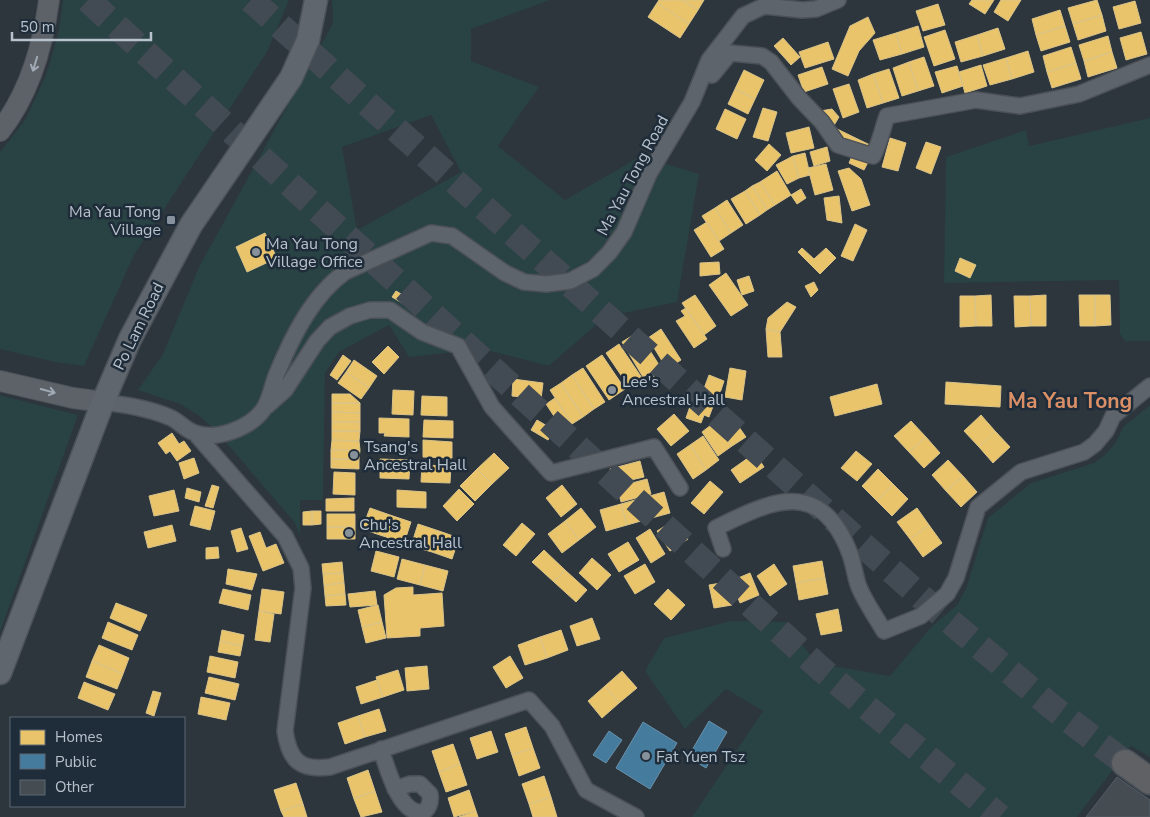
<svg xmlns="http://www.w3.org/2000/svg" width="1150" height="817" font-family="'Nunito Sans',sans-serif">
  <style>
    .green { fill: #294244; fill-rule: evenodd }
    .homes { fill: #e9c46a; stroke: #dac388 }
    .public { fill: #457b9d; stroke: #6890ab }
    .building { fill: #454c52; stroke: #555c65 }
    .lines { fill: none; stroke-linecap: round; stroke-linejoin: round }
    .highway-tunnel { stroke: #424a53; stroke-width: 26; stroke-dasharray: 26 13; stroke-linecap: butt }
    .street-casing { stroke: #4c5157; stroke-width: 18 }
    .secondary-casing { stroke: #4c5157; stroke-width: 22 }
    .primary-casing { stroke: #4b525a; stroke-width: 25 }
    .highway-casing { stroke: #4a5159; stroke-width: 29 }
    .street { stroke: #5e646b; stroke-width: 15 }
    .secondary { stroke: #5d6269; stroke-width: 20 }
    .primary { stroke: #60666d; stroke-width: 22 }
    .highway { stroke: #5f6164; stroke-width: 26 }
    .oneway { stroke: #a1aab4 }
    .poi-dot { fill: #87919b; stroke: #1f2c39; stroke-width: 2 }
    .labels { text-anchor: middle; stroke-width: 5; stroke-linejoin: round; paint-order: stroke }
    .street-label { font-size: 16px; fill: #b8c2cd; stroke: #1f2c39 }
    .poi-label { font-size: 16px; fill: #b8c2cd; stroke: #1f2c39; text-anchor: start }
    .district-label { font-size: 21px; font-weight: bold; fill: #da8f66; stroke: #1f2c39 }
  </style>
  <rect width="100%" height="100%" fill="#2d353d"/>
  <path class="green" d="M63,0h226l-22,52 -133,203 -50,111 -29,-4 -55,-13v-197l25,-32 21,-45 12,-40z
    M332,0h218l-79,29v32l68,26 -41,59 67,54 76,-44 58,18 -22,128 -72,15 -56,49 -67,-17 -73,8 -20,-32 -50,27 -14,21 -2,127h-23v36l-5,-13 -79,-92 -18,-16 -18,-11 -42,-14 25,-36 36,-87 134,-244zM431,115l30,57 -104,58 -15,-83zM265,233l12,25 -30,14 -11,-25z
    M1150,118v223h-25l-5,-7 -1,-54 -175,3 2,-126 80,-27 3,16z
    M0,395l78,20 -78,217z
    M1150,405v352l-19,-11 -54,71h-385l71,-106 -37,-22 -41,40 -40,-58 19,-33 67,-17 55,1 30,41 74,13 41,-49 26,-22 9,-16 22,-71 43,-35 63,-20 11,-8 11,-13 7,-15z"/>
  <path class="homes" d="M659,0h23l16,10 -9,14 -32,-21z
    M682,0h22l-6,10z
    M972,0h22l-9,14 -16,-10z
    M1001,0h20l-13,21 -14,-9z
    M1097,0l5,15 -29,9 -5,-16z
    M1135,1l6,22 -22,6 -6,-22z
    M657,3l32,21 -9,14 -32,-21z
    M938,4l7,21 -22,6 -7,-20z
    M1060,10l5,16 -29,9 -4,-16z
    M1102,15l4,16 -28,9 -5,-16z
    M868,17l7,16 -16,18 -11,25 -16,-7 18,-43z
    M918,26l6,21 -22,7 -6,-21z
    M1065,26l5,16 -29,9 -5,-16z
    M998,28l7,21 -22,7 -6,-21z
    M945,30l10,29 -21,7 -10,-29z
    M1141,32l6,22 -21,6 -6,-22z
    M896,33l6,21 -22,6 -7,-20z
    M977,35l6,21 -22,6 -6,-20z
    M1108,36l4,16 -28,9 -5,-16z
    M783,38l17,19 -9,8 -17,-19z
    M828,42l6,17 -29,9 -6,-16z
    M1071,47l5,16 -29,9 -4,-16z
    M1028,51l6,21 -22,7 -6,-21z
    M1112,52l5,16 -29,9 -4,-16z
    M924,57l10,29 -16,5 -9,-29z
    M1006,58l6,21 -22,6 -7,-20z
    M909,62l9,29 -16,5 -9,-28z
    M1076,63l5,16 -29,9 -5,-16z
    M981,65l6,21 -22,7 -6,-21z
    M957,66l6,20 -21,7 -7,-21z
    M822,67l6,17 -24,8 -6,-17z
    M889,69l10,29 -16,5 -10,-29z
    M744,70l20,10 -9,19 -20,-10z
    M873,74l10,29 -16,5 -9,-28z
    M849,84l10,28 -16,6 -10,-29z
    M735,89l20,10 -7,15 -20,-10z
    M763,108l14,4 -9,29 -15,-4z
    M725,109l21,10 -9,20 -21,-10z
    M832,109l7,8 -6,10 -13,-16z
    M809,127l5,21 -23,5 -5,-20z
    M833,127l39,19 -7,5 -26,-7z
    M890,138l16,5 -8,28 -16,-4z
    M926,142l15,5 -10,27 -15,-6z
    M769,144l12,11 -14,16 -12,-11z
    M827,147l3,14 -16,5 -4,-14z
    M805,153l5,22 -11,3 -6,-22z
    M793,156l6,22 -12,6 -11,-19z
    M852,156l16,6 -4,8 -15,-7z
    M826,164l7,26 -18,5 -7,-27z
    M849,168l12,11 9,26 -18,6 -14,-40z
    M777,171l14,24 -16,10 -15,-23z
    M760,182l15,23 -8,5 -15,-24z
    M752,186l15,24 -7,5 -15,-24z
    M801,189l5,9 -9,6 -6,-9z
    M745,191l15,24 -14,9 -15,-25z
    M839,196l3,27 -15,-3 -3,-22z
    M727,200l16,25 -12,8 -16,-25z
    M715,208l16,25 -12,8 -17,-25z
    M707,222l17,27 -13,8 -17,-27z
    M855,224l12,6 -14,31 -12,-5z
    M265,233l12,25 -30,14 -11,-25z
    M802,248l12,11 12,-11 10,10 -16,16 -22,-22z
    M960,258l16,7 -6,13 -15,-7z
    M719,262l1,12 -20,2v-13z
    M726,273l22,32 -17,11 -22,-31z
    M749,276l5,15 -12,4 -5,-15z
    M814,282l4,8 -7,7 -6,-11z
    M396,291l17,10 -4,6 -17,-10z
    M695,295l21,31 -12,9 -22,-32z
    M991,295l1,31h-16l-1,-30z
    M1046,295v31h-15l-1,-30z
    M1079,295h16v31h-15z
    M1095,295h15l1,30 -16,1z
    M960,296h15l1,30 -16,1z
    M1014,296h16l1,30 -16,1z
    M787,302l9,5 -16,25 -14,-3 2,-11z
    M686,308l21,31 -13,9 -18,-27 9,-5 -4,-5z
    M661,329l20,31 -14,9 -19,-31z
    M766,329l14,3 2,25h-14z
    M638,332l25,39 -9,6 -3,-5 -8,5 -21,-35z
    M619,344l23,34 -13,9 -23,-34z
    M388,346l11,11 -15,17 -12,-12z
    M343,355l8,6 -14,19 -7,-5z
    M602,355l23,34 -16,11 -23,-34z
    M354,360l23,16 -8,12 -23,-16z
    M583,368l22,34 -11,7 -22,-34z
    M730,368l16,3 -4,29 -17,-3z
    M346,372l23,16 -8,11 -23,-16z
    M572,375l22,34 -11,8 -22,-34z
    M709,375l15,6 -6,18 -16,-5z
    M513,379l30,4 -2,16 -29,-3z
    M946,382l55,4 -1,21 -55,-3z
    M561,383l22,34 -11,7 -22,-34z
    M877,384l5,20 -47,12 -5,-19z
    M393,390l21,1 -1,24 -21,-1z
    M332,394h18l10,9h-28z
    M694,395l21,6 -6,16 -5,-2 -3,8 -15,-5z
    M422,396l25,1v19l-26,-1z
    M555,398l17,26 -9,6 -17,-26z
    M332,403h28v10l-28,-1z
    M332,412l28,1v9h-28z
    M729,413l17,24 -14,9 -17,-24z
    M674,414l15,17 -18,15 -14,-17z
    M981,415l14,16 -16,16 -15,-16z
    M379,418l30,1v18l-25,-1 1,-3h-6z
    M424,420l29,1v17l-30,-1z
    M537,420l17,10 -6,10 -17,-10z
    M911,421l15,16 -17,15 -15,-16z
    M332,422h28v9h-28z
    M715,422l17,24 -14,10 -16,-24z
    M332,431h28l-1,10 -27,-1z
    M995,431l15,16 -17,16 -14,-16z
    M172,433l7,11 5,-3 7,10 -14,10 -7,-10 -4,3 -8,-11z
    M703,436l16,24 -13,10 -16,-25z
    M926,437l14,16 -16,15 -15,-16z
    M332,440l27,1 1,9h-29z
    M423,440l29,2v16l-29,-1z
    M690,445l16,25 -13,9 -16,-25z
    M331,450h29l-1,9h-28z
    M856,451l16,13 -15,17 -16,-13z
    M494,453l15,15 -17,16 -15,-15z
    M755,453l9,14 -24,16 -9,-13z
    M194,458l5,15 -15,6 -5,-16z
    M331,459h28v10l-28,-1z
    M380,459l30,1 -1,19 -29,-1z
    M948,460l15,16 -17,15 -14,-16z
    M640,461l4,16 -30,7 -4,-15z
    M422,465l29,1 -1,17 -29,-1z
    M477,469l15,15 -17,17 -15,-15z
    M878,469l15,15 -16,17 -15,-15z
    M334,472l21,1v22l-22,-1z
    M963,476l14,16 -16,15 -15,-16z
    M647,479l4,15 -30,8 -4,-15z
    M710,481l13,11 -19,22 -13,-11z
    M893,484l15,15 -16,17 -15,-15z
    M212,485l7,2 -6,21 -8,-2z
    M562,485l15,19 -16,13 -15,-19z
    M187,488l14,4 -2,10 -14,-4z
    M459,489l15,15 -17,17 -14,-15z
    M174,490l5,21 -25,5 -5,-20z
    M397,490l29,2v16l-29,-1z
    M664,492l6,21 -22,6 -6,-21z
    M354,498v13h-28v-12z
    M642,498l6,21 -21,6 -6,-21z
    M621,504l6,21 -21,6 -6,-21z
    M195,506l20,5 -5,19 -20,-5z
    M370,508l20,7 -7,21 -21,-7z
    M581,508l15,19 -17,13 -14,-19z
    M917,508l12,17 -19,14 -13,-17z
    M312,511h9v13l-9,1z
    M312,511v14h-9v-13z
    M327,514h28v13h-28z
    M390,515l21,7 -7,21 -21,-7z
    M675,520l13,19 -18,12 -13,-20z
    M565,521l14,19 -17,13 -14,-19z
    M522,523l13,11 -19,22 -13,-11z
    M418,524l21,7 -7,21 -21,-6z
    M172,525l4,16 -28,7 -4,-16z
    M929,525l13,18 -19,14 -13,-18z
    M327,527h28v12h-28z
    M241,528l7,21 -11,3 -6,-21z
    M650,529l15,25 -14,9 -15,-25z
    M439,531l20,7 -7,21 -20,-7z
    M260,532l6,16 10,-4 8,19 -21,8 -14,-35z
    M628,542l11,18 -20,12 -11,-18z
    M218,547l1,11 -13,1v-11z
    M544,550l21,20 -11,12 -22,-20z
    M376,551l23,6 -5,20 -23,-6z
    M592,558l19,17 -14,15 -18,-17z
    M402,559l23,6 -5,20 -23,-6z
    M822,561l3,17 -29,5 -3,-17z
    M342,562l1,11 -20,1 -1,-10z
    M645,564l10,18 -20,12 -11,-18z
    M774,564l13,20 -17,12 -13,-20z
    M425,565l23,6 -5,20 -23,-6z
    M228,569l29,5 -5,16 -26,-6z
    M565,570l22,20 -11,12 -22,-20z
    M343,573l1,10 -20,2 -1,-11z
    M750,573l9,22 -19,8 -9,-22z
    M825,578l3,16 -29,6 -3,-17z
    M727,582l5,23 -18,3 -5,-23z
    M344,583l1,11 -20,2 -1,-11z
    M413,587v8l29,-2 2,33 -24,2v8l-33,2 -3,-43 12,-7z
    M223,589l28,6 -3,15 -29,-7z
    M262,589l22,3 -3,22 -22,-3z
    M668,589l17,16 -14,15 -17,-16z
    M375,591l2,14 -27,2 -2,-13z
    M345,594l1,11 -20,1 -1,-10z
    M116,603l31,12 -7,16 -30,-13z
    M378,605l4,17 -20,5 -4,-17z
    M838,609l4,22 -21,4 -5,-21z
    M259,611l15,3 -4,28 -15,-2z
    M592,618l8,21 -23,7 -7,-20z
    M108,622l30,13 -6,15 -30,-12z
    M382,622l4,16 -20,5 -4,-16z
    M222,630l22,5 -2,11 -22,-5z
    M561,630l7,20 -21,8 -7,-21z
    M540,637l7,21 -22,7 -7,-20z
    M220,641l22,5 -2,10 -22,-4z
    M99,645l30,13 -6,16 -31,-13z
    M210,656l28,6 -3,16 -28,-6z
    M510,656l13,22 -17,10 -13,-21z
    M92,661l31,13 -6,15 -31,-12z
    M427,666l2,23 -22,2 -2,-23z
    M398,670l6,20 -21,7 -7,-20z
    M622,671l15,17 -18,15 -14,-17z
    M209,677l30,7 -4,16 -30,-7z
    M377,680l6,17 -22,7 -5,-17z
    M84,682l31,12 -7,16 -30,-12z
    M605,686l14,17 -17,15 -14,-17z
    M153,691l8,2 -7,23 -8,-3z
    M201,697l29,6 -4,17 -28,-6z
    M379,709l7,22 -21,6 -7,-21z
    M358,716l7,21 -20,7 -7,-21z
    M526,727l7,21 -21,7 -7,-21z
    M491,731l7,21 -21,7 -7,-21z
    M453,744l7,20 -21,8 -7,-21z
    M533,748l7,20 -21,8 -7,-21z
    M460,764l7,21 -21,7 -7,-20z
    M368,770l7,21 -21,8 -7,-21z
    M544,776l7,21 -22,7 -7,-20z
    M296,783l7,21 -22,7 -7,-21z
    M469,790l7,21 -22,6 -6,-19z
    M375,791l7,21 -21,5 -7,-18z
    M551,797l6,20h-24l-4,-13z
    M303,804l4,13h-23l-3,-6z
    M476,811l2,6h-19z"/>
  <path class="public" d="M709,721l18,11 -21,36 -18,-11z
    M643,722l34,21 -27,46 -34,-21z
    M609,731l13,9 -16,23 -13,-8z"/>
  <path class="building" d="M1117,777l33,23v17h-64z"/>
  <g class="lines">
    <path class="highway-tunnel" d="M88,0l734,670 178,147
      M251,0l677,603 124,104 73,56"/>
    <defs>
      <path id="street" d="M712,75l18,-22 32,3 9,6 28,36 23,24 16,23 35,11c7,-13 9,-26 14,-40l89,-16 44,6 59,-12 71,-29
        M103,402c22,3 45,6 66,15 9,3 16,13 26,16 21,8 55,-5 68,-23 8,-11 9,-27 15,-39 15,-36 35,-76 67,-99l86,-39 21,3 53,37 19,9 22,2 24,-3 23,-12 16,-16 15,-21 25,-58 43,-72 17,-42 34,-44 21,-10 38,4 14,-1 22,-9
        M267,406l18,-16 32,-49 13,-14 20,-11 20,-6h20l32,22 36,14 34,61 59,66 103,-26 26,41
        M195,433l90,103 16,32 2,20 -18,143c4,29 15,40 45,36l199,-67 23,26 34,64 50,27
        M723,549l-7,-21c56,-28 105,-51 134,26 4,11 5,23 9,33 6,15 17,30 25,44l37,-15 26,-22 9,-16 22,-71 43,-35 63,-20 11,-8 11,-13 7,-15 37,-30
        M381,749c5,15 18,68 43,63 6,-5 7,-11 6,-18l-10,-10h-10l-15,5"/>
      <path id="secondary" d="M0,131c29,-37 43,-85 49,-131
        M0,381l73,17 30,4"/>
      <path id="primary" d="M0,673l103,-271 27,-63 61,-114 100,-147 17,-38 8,-40"/>
      <path id="highway" d="M1125,763l25,18"/>
    </defs>
    <use href="#street" class="street-casing"/>
    <use href="#secondary" class="secondary-casing"/>
    <use href="#primary" class="primary-casing"/>
    <use href="#highway" class="highway-casing"/>
    <use href="#street" class="street"/>
    <use href="#secondary" class="secondary"/>
    <use href="#primary" class="primary"/>
    <use href="#highway" class="highway"/>
  </g>
  <defs><path id="oneway-shaft" d="M-6 0H5M1.5-3L5.5 0L1.5 3" fill="none" stroke-width="1.6" stroke-linecap="round" stroke-linejoin="round" transform="scale(1.25)"/></defs>
  <g class="oneway">
    <use href="#oneway-shaft" transform="translate(35 64) rotate(107)"/>
    <use href="#oneway-shaft" transform="translate(48 391) rotate(15)"/>
  </g>
  <g class="poi-dot">
    <rect x="166" y="215" width="10" height="10" rx="2.5"/>
    <circle cx="256" cy="252" r="5"/>
    <circle cx="612" cy="390" r="5"/>
    <circle cx="354" cy="455" r="5"/>
    <circle cx="349" cy="533" r="5"/>
    <circle cx="646" cy="756" r="5"/>
  </g>
  <g class="labels">
    <g class="street-label">
      <text transform="translate(632 175) rotate(-62)" y="6">Ma Yau Tong Road</text>
      <text transform="translate(138 326) rotate(-64)" y="6">Po Lam Road</text>
    </g>
    <g class="poi-label">
      <text x="161" y="217" text-anchor="end">Ma Yau Tong<tspan x="161" dy="18">Village</tspan></text>
      <text x="266" y="249">Ma Yau Tong<tspan x="266" dy="18">Village Office</tspan></text>
      <text x="622" y="387">Lee's<tspan x="622" dy="18">Ancestral Hall</tspan></text>
      <text x="364" y="452">Tsang's<tspan x="364" dy="18">Ancestral Hall</tspan></text>
      <text x="359" y="530">Chu's<tspan x="359" dy="18">Ancestral Hall</tspan></text>
      <text x="656" y="762">Fat Yuen Tsz</text>
    </g>
    <g class="district-label">
      <text x="1070" y="408">Ma Yau Tong</text>
    </g>
  </g>
  <rect x="10" y="717" width="175" height="90" fill="#1f2c39" stroke="#5c6874"/>
  <rect x="20" y="730" width="25" height="15" fill="#e9c46a" stroke="#5c6874"/>
  <text x="55" y="742" font-size="15" fill="#b8c2cd">Homes</text>
  <rect x="20" y="754" width="25" height="15" fill="#457b9d" stroke="#5c6874"/>
  <text x="55" y="767" font-size="15" fill="#b8c2cd">Public</text>
  <rect x="20" y="780" width="25" height="15" fill="#454c52" stroke="#5c6874"/>
  <text x="55" y="792" font-size="15" fill="#b8c2cd">Other</text>
  <path d="M12 32v8h139v-8" fill="none" stroke="#b8c2cd" stroke-width="2.5"/>
  <text x="20" y="32" font-size="15" fill="#b8c2cd" stroke="#1f2c39" stroke-width="4" paint-order="stroke">50 m</text>
</svg>
